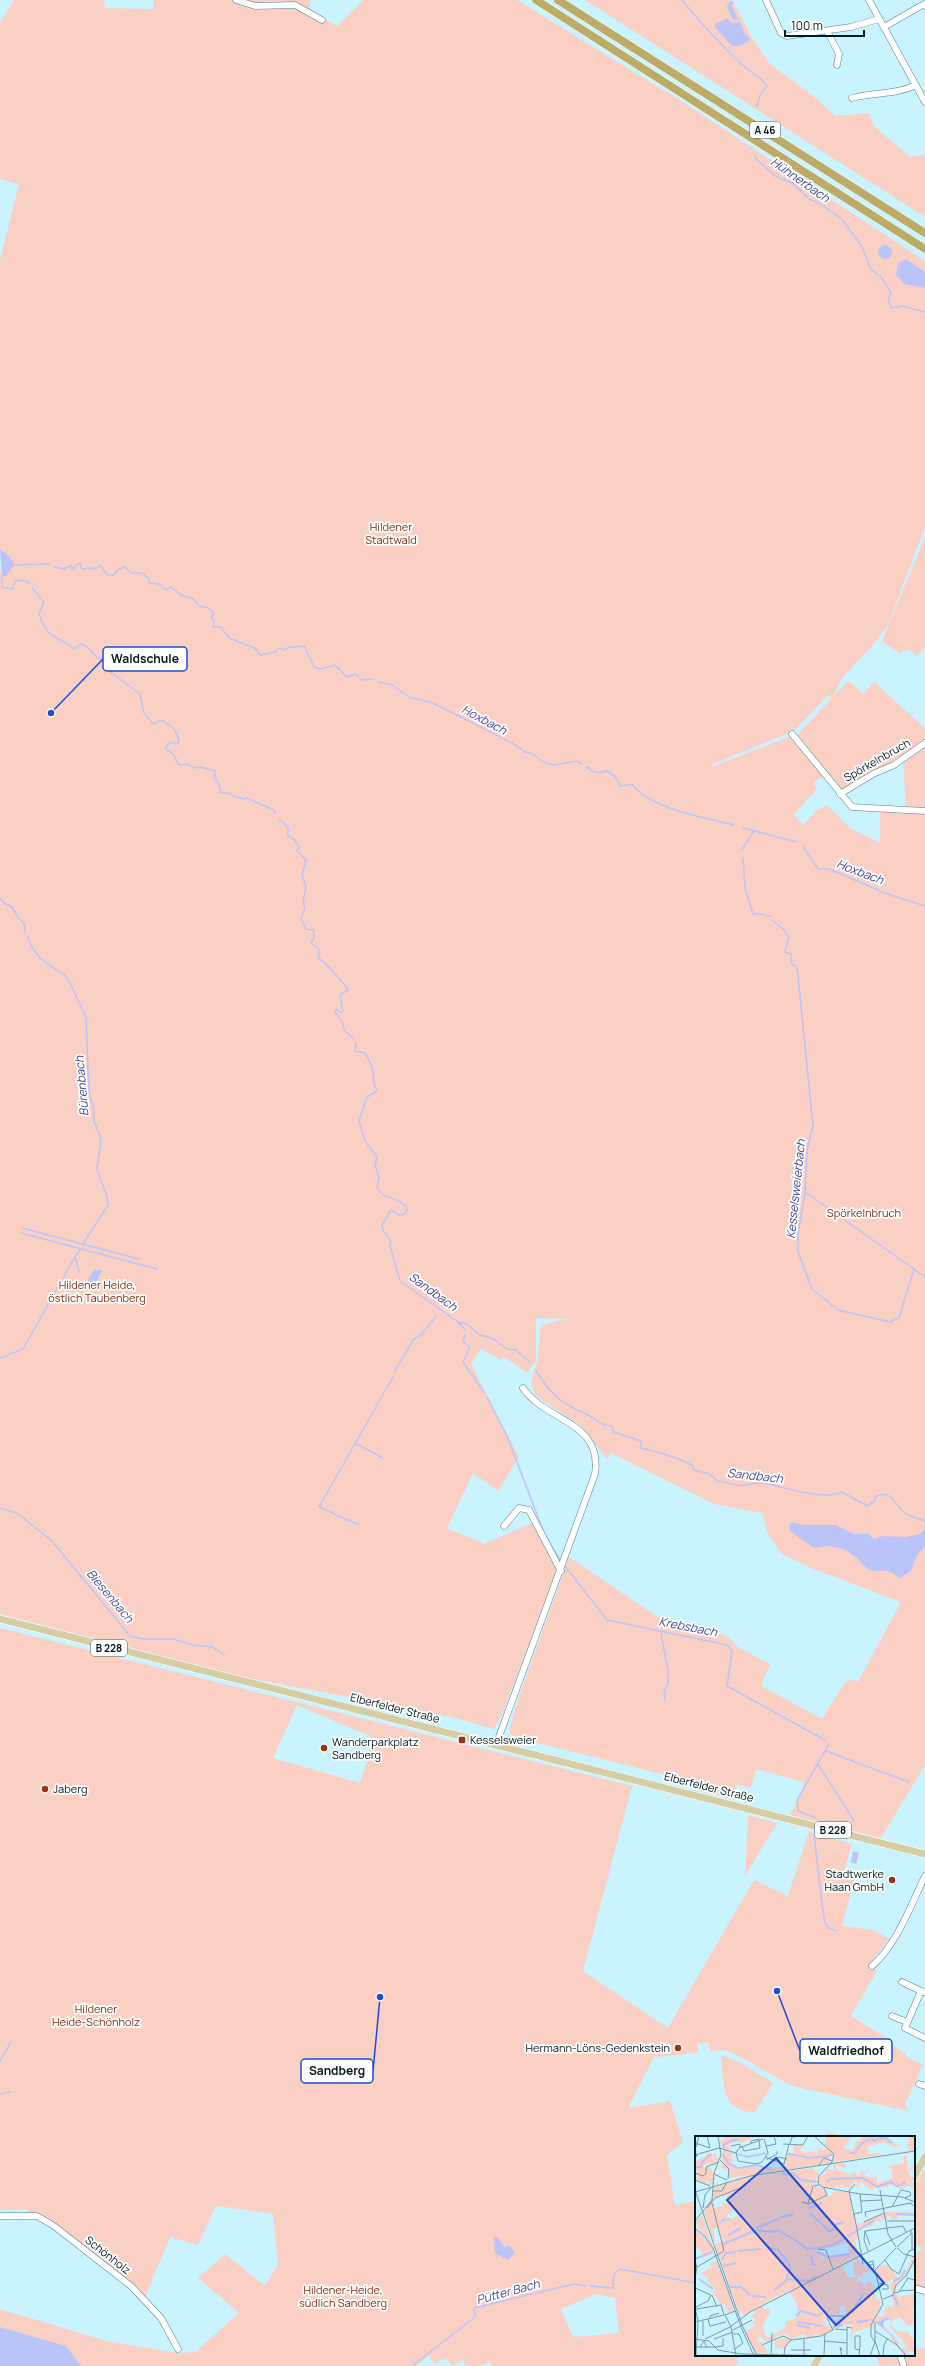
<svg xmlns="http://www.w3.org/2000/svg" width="925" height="2366" font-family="Manrope,sans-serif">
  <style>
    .green { fill: #fbd0c4; fill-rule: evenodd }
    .water { fill: #bac4f8 }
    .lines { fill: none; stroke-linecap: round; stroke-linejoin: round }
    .stream { stroke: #bac4f8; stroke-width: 1.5 }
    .minor-casing { stroke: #4f828f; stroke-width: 7 }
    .major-casing { stroke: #fff; stroke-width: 8 }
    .highway-casing { stroke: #fff; stroke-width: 9 }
    .minor { stroke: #fff; stroke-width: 6 }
    .major { stroke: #d7cda4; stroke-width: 7 }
    .highway { stroke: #bcac67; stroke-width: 8 }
    .poi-dot { fill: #9b3415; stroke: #fff; stroke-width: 1.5 }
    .labels { text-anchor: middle; stroke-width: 3.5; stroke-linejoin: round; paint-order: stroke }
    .shield { fill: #fff; stroke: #4f5d61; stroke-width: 1 }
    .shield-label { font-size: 10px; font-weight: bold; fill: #04181d }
    .park-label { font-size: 11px; fill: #802c13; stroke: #fff }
    .street-label { font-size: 11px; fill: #04181d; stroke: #fff }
    .poi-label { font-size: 11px; fill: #04181d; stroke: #fff; text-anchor: start }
    .water-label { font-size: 12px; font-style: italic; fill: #424994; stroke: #fff }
    .inset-river { fill: none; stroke: #bac4f8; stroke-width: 2 }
    .inset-road { fill: none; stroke: #7a9ba5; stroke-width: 1 }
    .view { fill: #1d4ed8; fill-opacity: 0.15; stroke: #1d4ed8; stroke-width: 2 }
    .inset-edge { fill: none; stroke: #04181d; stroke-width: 2 }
    .leader { fill: none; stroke: #1d4ed8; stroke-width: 1.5 }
    .callout-dot { fill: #1d4ed8; stroke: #fff; stroke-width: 1.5 }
    .callout { fill: #fff; stroke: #1d4ed8; stroke-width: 1.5 }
    .callout-label { font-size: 12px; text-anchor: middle; font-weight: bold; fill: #04181d }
  </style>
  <rect width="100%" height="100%" fill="#c9f3ff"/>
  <path class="green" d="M14,0h90l1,8 48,1 1,-9h156v11l27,15 26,-26h154l167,103 241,158v266l-37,98 -16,21 -30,32 -9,18 16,-15 14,13 11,-12 51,46v11l-33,24 -53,28 -42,-56 35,-37 -4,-3 -34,36 -81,33 -2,3 83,-32 30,40 -11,8 4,6 -23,25 8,11 -3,4 17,-18 11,-6 23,23 30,15v-32l45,2v952l-44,73 -91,-23 13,-24v-9l-47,-13 -5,19 -14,-4 -4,15 -34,-8 -5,-9 -181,-45 -4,-5 6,-24 54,-151 102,69 55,9 13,13 31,16 -9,22 61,33 22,-35 7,-5 7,3 43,-80 -90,-34 -29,-14 -14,-20 -6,-21 -48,-9 -103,-51 -4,6 -27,-34 -45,-30 -4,-13 6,-21 4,-36 28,-6 -33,-1v43l-9,12 -23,-16 -3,3 -20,-11 -10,15 48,93 -21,34 -25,-18 -26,55 37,16 48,-21 26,45 -57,149 -7,12 -42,-12 -208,-40 -244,-63v-1045l2,7 7,-20 -9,-7v-289l19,-76 -19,-5v-156z
    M585,0h147l19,36 19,28 42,31 23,21 34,-3 5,13 36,31 15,-2v62z
    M925,537v110l-8,9 -8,-7 -10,4 -17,-12z
    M925,747v63l-19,-1 -3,-48z
    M0,1628l632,158 -49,185 85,57 86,-148 34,16 21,-64 43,12 -8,27 12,3 -14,52 30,4 17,8 -19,26 7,7 -26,45 34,21 -1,3 22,14 -1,2 18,9 -18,39 3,7 -116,-25 -53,-30 -15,-6 -14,1 -2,-9 -11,1 1,10 -44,4 -26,51 42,-7 13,41 -16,13 8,50 21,-4v154h43l-3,11h-244l-2,-4 -9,4h-15l-3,-6 -11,6 -6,-8 -12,6 -5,-8 -13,10h-416v-57l107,32 70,12 18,-1 44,-39 -41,-35 27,-24 40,32 13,-22 -5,-50 -57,-8 -18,39 -28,-8 -25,60c-33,-33 -72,-65 -116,-83l-1,-5 -28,1zM297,1705l77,33 -14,45 -87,-25zM596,2294l19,4 4,35 -46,4 -12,-28z
    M748,1815l29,8 -32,53z
    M721,2055l20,8 32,20 -18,29c-35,1 -31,-30 -34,-57z
    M826,2132l24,5h-23z
    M923,2169l2,1v119l-11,-5v-26l8,-10 -8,-5v-54z
    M925,2348v18h-17l-5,-11h11v-5z
    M882,2355h14l4,10 -20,1 -3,-9z"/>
  <path class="water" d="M730,1l3,1 -1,5 6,12 -5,1 -6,-14z
    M727,18l5,5 8,-1 4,10 6,7c-3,5 -12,8 -18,7l-17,-19v-3z
    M878 252a7 7 0 1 1 14 0a7 7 0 1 1-14 0Z
    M906,259l19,13v16l-21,-4 -8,-9 2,-12z
    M0,549l9,7 5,7 -2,5 -6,8h-4z
    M94,1270h8l-7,15 -7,1 -5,-3 4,-2z
    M791,1522l13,3h32l18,9h14l6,5 9,-3 23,1 14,-3 5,-6v18l-8,9 -6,16 -12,7c-14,-14 -19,-3 -31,-9 -4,-3 -8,-7 -11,-11 -14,-12 -25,-14 -43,-10l-24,-17 -1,-5z
    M853,1851l6,2 -3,11 -5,-2z
    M494,2237h3l8,10 5,-1 5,7 -7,7 -13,-7z
    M0,2327l66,19 15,20h-81z"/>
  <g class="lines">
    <path class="stream" d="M682,0c18,22 37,43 58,63 7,7 23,15 27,23l-7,9 -3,11
      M755,155l1,4 19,17 19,8 15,15 12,5 21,15 20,28 9,22 10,8 10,15 -3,9 4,7 10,-2 23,6
      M13,565l36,-1
      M54,567l10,2 7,-4 3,5 2,-5 4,-2 2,6 8,-1 5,1 5,-4 7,10h7l4,-5 6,-3 8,6h10l7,6v4l10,1 7,6 5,-3 10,8 12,4 6,7 10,2 5,6 -3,4 3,1 -1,8h8l8,11 26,10 5,7 15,-3 4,-4 6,2 5,-3 14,-1 10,21 7,2 14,-4 12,12 8,-3 7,6 10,-1
      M2,576v11l10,2 4,-9 11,1 3,3
      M32,588l12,14 -5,12c10,28 18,20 35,35l7,-5c8,1 10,10 17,14 4,2 8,3 11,7v6l31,23 4,19 8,10 3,1 5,-4c9,2 21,14 18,24l-8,-2 -5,6 9,7 5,10 8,-1 7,4 6,-1 16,4 -2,7 4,4 3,11h6l16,6 4,-1 27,12 1,3
      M378,682l14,3 17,12 24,6 79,40 13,9 8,2 10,8 11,3 23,-4 5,3
      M586,767l11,6 10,-2 8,5 6,10 11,-2c16,24 75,34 102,41
      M279,819l9,8v9l7,4 4,7 -2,4 9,9 -4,15 4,12 -3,14 2,7 -4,10 5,11 8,1v8l-3,5 9,7 -2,8c6,3 28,27 30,32l-8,5 3,16 -2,2 -5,-4 -1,3 8,11 1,7 10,9
      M743,828l53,14
      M803,847l15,22h11l56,24 40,13
      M742,850l12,-19
      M743,858l2,30 8,26h11
      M0,898l4,5 8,4 7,12 5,4 1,9
      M767,916h4
      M772,920l11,9 6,8 -4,15 6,2 1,10 5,3 16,158 -6,25 -2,42 -7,43v17l14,37 26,21 52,12 9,-4 15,-49 11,8
      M28,937l3,9 9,12 27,19 19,40 3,75 5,18v11l7,18 -4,30 10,28 1,8 -25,39
      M356,1042l-1,9 10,2c3,5 7,14 8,19 2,8 -2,8 4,19l-10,6 -8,24 6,20 12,16 -2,9 4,10 -2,12c6,11 23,9 30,20l-1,5c-8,5 -9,0 -15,-3l-9,15 1,5 8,11 -1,5 10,35 58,41 9,2 13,11 12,3 15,11 9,1 15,13
      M805,1192l109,77
      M22,1228l117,31
      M21,1233l136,36
      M79,1272l-4,-15 5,-7
      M458,1322l7,8
      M465,1335l-2,7 7,5 -7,15 21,30
      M0,1358l23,-9 52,-92
      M536,1371c18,28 26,32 54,45 11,5 5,8 22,10l2,6 27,9v7c17,4 37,9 52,18l1,4 16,4 7,7c8,0 11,2 18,4 8,2 19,-3 28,-2 22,4 58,18 79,9l25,14 7,-4 1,-5c16,-9 19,7 30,16 6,4 13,5 20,8
      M394,1372l20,-33 7,-4 15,-19
      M487,1397l20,39 36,94
      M355,1443l28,15
      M0,1508l17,5 35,28 78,95 13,3h30l20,6 20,2 12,9
      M359,1525l-40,-18 74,-130
      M547,1539l14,22
      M565,1566l42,54 120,25 5,6 -5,35 98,54
      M661,1633l7,38v13l-4,8 1,8
      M826,1751l83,31
      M818,1764l36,57
      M816,1818l-18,-7 -1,-11 32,-56
      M814,1836l10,83 3,8 9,4
      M0,2061l11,-19
      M0,2094l10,-2
      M590,2286l23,2 1,-14 6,-5 76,14
      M412,2366l63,-49 -1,-9 100,-24 11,2"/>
    <defs>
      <path id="minor" d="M236,0l19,6 40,-1 27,15
        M766,0l15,33 6,3 64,-9 28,-8
        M869,0l56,102
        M884,27l40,-23 1,2
        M827,31l12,23 -2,11
        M852,98c21,-6 44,-3 64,-13
        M792,734l60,73 73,4
        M840,794l33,-20 21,-9 31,-22
        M504,1526l15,-18 10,2 32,61
        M496,1745l99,-271c8,-53 -49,-52 -72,-86
        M872,1966c25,-22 39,-61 53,-90
        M902,1982l19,9
        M925,1992l-4,-1 -16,37 20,10
        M892,2016l15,6
        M919,2084l6,2
        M0,2216h37l17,10 77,60 30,32 17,31
        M914,2288l11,3
        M900,2355l4,11"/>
      <path id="major" d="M0,1619l925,235
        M914,2177l11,-20
        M814,2366l6,-11"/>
      <path id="highway" d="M536,0l389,249
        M558,0l367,233"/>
    </defs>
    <use href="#minor" class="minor-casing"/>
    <use href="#major" class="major-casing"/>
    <use href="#highway" class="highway-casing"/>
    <use href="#minor" class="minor"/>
    <use href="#major" class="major"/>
    <use href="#highway" class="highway"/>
  </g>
  <g class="poi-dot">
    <rect x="458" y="1736" width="8" height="8" rx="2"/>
    <circle cx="324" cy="1748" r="4"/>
    <circle cx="45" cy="1789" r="4"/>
    <circle cx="892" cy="1880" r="4"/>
    <circle cx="678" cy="2048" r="4"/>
  </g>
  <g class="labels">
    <g class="shield">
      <rect x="750" y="122" width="30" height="16" rx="3"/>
      <rect x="91" y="1640" width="36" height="16" rx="3"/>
      <rect x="815" y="1822" width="36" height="16" rx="3"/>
    </g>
    <g class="shield-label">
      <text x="765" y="134">A 46</text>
      <text x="109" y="1652">B 228</text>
      <text x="833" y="1834">B 228</text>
    </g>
    <g class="park-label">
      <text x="391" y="531">Hildener<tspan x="391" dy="13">Stadtwald</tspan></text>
      <text x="864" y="1217">Spörkelnbruch</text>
      <text x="97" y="1289">Hildener Heide,<tspan x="97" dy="13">östlich Taubenberg</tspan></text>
      <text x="96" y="2013">Hildener<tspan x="96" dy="13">Heide-Schönholz</tspan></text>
      <text x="343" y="2294">Hildener-Heide,<tspan x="343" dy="13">südlich Sandberg</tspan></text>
    </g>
    <g class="street-label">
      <text transform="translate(877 760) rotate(-30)" y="4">Spörkelnbruch</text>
      <text transform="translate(395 1708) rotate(14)" y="4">Elberfelder Straße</text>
      <text transform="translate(709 1787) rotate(14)" y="4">Elberfelder Straße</text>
      <text transform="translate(108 2255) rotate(38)" y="4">Schönholz</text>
    </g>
    <g class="poi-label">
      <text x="470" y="1744">Kesselsweier</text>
      <text x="332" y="1746">Wanderparkplatz<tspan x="332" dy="13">Sandberg</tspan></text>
      <text x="53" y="1793">Jaberg</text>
      <text x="884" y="1878" text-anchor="end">Stadtwerke<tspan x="884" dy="13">Haan GmbH</tspan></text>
      <text x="670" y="2052" text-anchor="end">Hermann-Löns-Gedenkstein</text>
    </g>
    <g class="water-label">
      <text transform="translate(800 180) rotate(35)" y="4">Hühnerbach</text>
      <text transform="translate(484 720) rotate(28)" y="4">Hoxbach</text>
      <text transform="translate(860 872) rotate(21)" y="4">Hoxbach</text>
      <text transform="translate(82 1086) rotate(-95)" y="4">Bürenbach</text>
      <text transform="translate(796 1189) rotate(-84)" y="4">Kesselsweierbach</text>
      <text transform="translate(433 1292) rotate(36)" y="4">Sandbach</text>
      <text transform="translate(755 1476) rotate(6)" y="4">Sandbach</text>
      <text transform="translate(110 1596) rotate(50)" y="4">Biesenbach</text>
      <text transform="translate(688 1627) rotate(11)" y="4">Krebsbach</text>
      <text transform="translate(508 2292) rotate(-15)" y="4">Pütter Bach</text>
    </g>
  </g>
  <g transform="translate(695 2136)">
    <rect width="220" height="220" fill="#c9f3ff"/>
    <path d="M30,0h6l-2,2 30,-2 -18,7 -1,-2 -9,2 -3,3 3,5 -9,-4 -2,-7h4zM131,0h26l-9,12 9,2 4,-6h-3l11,-8h23l2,5 13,5 -9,1 -9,-5 -17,5 2,7 11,-1 2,2 28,-5 -3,-3 3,-11h5v13h-3l3,1 -83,12 2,-10 -9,-6zM99,9l9,1 -3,4 4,3 11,-2 1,5 3,-9 4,3 3,-2 6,3 1,5h-3v7l-98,15h-4l1,-8h-5l-4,-4 5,-2 -4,-4 2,-10 13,4h-4l1,7 -4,1 9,5h44l6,-15 6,2zM14,15l1,4 3,-1 -1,3 2,2v-6l4,1 -2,4 3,1 -1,3 -14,3v3l5,-2 4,6v12l-5,1 2,-3 -3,-1 -2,4 -9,-6 3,-3 -3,-3 -1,-12 8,-3zM220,16l-8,2v16l8,-6 -6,8 1,5h5v5l-3,-2 -1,2 4,2v4l-6,-2 -2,-9 1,9 -7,3 -11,-5 -2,3h-15v4l-12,-9 -3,6 -3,-1 3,-5 -3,-1 -5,7h-6v-3h-3l-1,5 -3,-5 -3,3h-9l-6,-6 1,-6 5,-2 2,-6 6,3v-5l-3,-1 37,-5 -21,3v6l-10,-3v3l15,6 3,-3 4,4 4,-6 1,2 8,-4 -8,7 9,3 5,-2v7l15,-4v-9l-4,-4 16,-3v-8zM117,32l7,6 -6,12 12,3 2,6 4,1 3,-5 15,1 4,19 -3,2 4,1 3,15 -1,-4 30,-13h27l2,4 -15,-2 -3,5 -5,1 -1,-4h-4v6l-2,-5 1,5 -2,-4h-3v4l-5,-1 -5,5 -14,4 1,8 -3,1 3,18 -6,3 -1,-3 -3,5 -14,6 -3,-6 1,7 -15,9 -48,22 -25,15 -3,-3 -2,1 -35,-100 10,-21 7,-1 -7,-1v-3l36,-10zM31,59l2,9 -6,-3 2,4 -10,3 -1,-10zM41,73l3,6 -14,7 3,-9 4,2v-4zM19,92h5l4,14 -8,2zM153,107l1,10 -24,3 -4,4v-7l-6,-2zM7,79l9,28 3,7 -15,-21 -3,-8zM0,93l17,18 3,9 16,44 2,12h-7l1,-3 -3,-5 -3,1 -8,-13 2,-3 -7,-7 -1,-6 -3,1 -3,-4 11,-6 -2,-4 7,-2 -4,-8 -11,5 -1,-7 -6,-5zM217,121l3,1 -9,17 -9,8 -5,14v-7l-2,-2 3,-9 -7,4 -2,4 -2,-9 -5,-1v-10l10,-2 11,13 7,-5zM162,122l3,5 3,-1 2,5h5l2,3 -9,4v4l-5,-2 -1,6 2,-2 5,5 5,-4 3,2 4,15 5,4 -3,10 -5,1 4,1 -7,13 -18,6v15l-2,-14 2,-9h-8l-23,11 -1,-2 -1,2 -4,-2 -2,3 -6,1 -3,-4 -12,5 -7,-6 -19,9 -6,-6 -4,5h4l9,12 -13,1 -11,-23 12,-5 -6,-3 4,-2 -3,-7 3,-1v-3l8,-4 2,4 3,-2 2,4 -7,14 3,12 6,-2 14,-9 -1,-5 12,-4v-14l-8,-12 53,-27 6,12h7l-2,-12zM148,169l3,4 -4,2h4l-1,4 -13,8 3,4h-6l-6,-7 8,-5h9v-8zM220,157v18l-3,-3 -2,2 5,2 -2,6 2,3 -7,6 -7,-9 -7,1 -4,5 7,7 11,1 5,6 2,-2v7l-4,5 4,-4v8l-5,-1 -5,5 -12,-14 -3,-7 -9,-7v-4l-4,4 1,-6 -3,-2 -1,7 -3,1 2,-6 5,-6h5l3,-10 7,1 1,-7 -3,-2 3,-4 4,1 2,4 2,-3zM193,180l3,4 -2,6 15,16 2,9 -4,-1 -4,-5 2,-2 -21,-22zM92,202l4,3 -7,8 -7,-1 -2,2v-9z" fill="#fbd0c4" fill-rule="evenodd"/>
    <path d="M192,179v1l-8,6 9,-5 2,2 -6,2 -1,7 9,7 9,15 3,-1 2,2 -2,-1h-3l-2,-1 -8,-14 -18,-15 -15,4 -2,-3 -7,2 -2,-1 -6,5 -8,1v-5l5,-2 5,4 4,-3 25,-3 6,3z" fill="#bac4f8"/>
    <path class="inset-river" d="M186,3l5,-1 6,5M28,12l1,-3 6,-4 9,-2M154,17h6l5,-8 7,-5 6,-1 1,2 9,-5M28,18l5,9 10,5 20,-3 13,5M42,18l11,3 18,-4M93,18l19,3M112,22l22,-2 3,-2M0,31h6l1,-5 10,-8M87,37l6,2 5,-2 8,7 16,2M131,46l5,-3 32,-1 14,9 14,-5 5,4 5,-1 5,-3M113,72l14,-5M115,77l19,18 6,-2 -1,-4 10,-3M201,78l18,1M84,82l14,-4M25,88l3,-4 7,-1M61,92l22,-9M61,94l15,2 8,-2M84,95l14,8M33,99l13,-7M153,100l27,-16M99,103l13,10 11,-1M28,108l31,-13M76,112l7,2 10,12M123,112l15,-3 14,-8M42,115l24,-2M122,116l11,5M116,119l2,10 3,-1M135,121l20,-3M0,123l17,-7M27,124l4,-7 10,-1M28,130l13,-3M4,143l14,10M91,145l4,-11 -1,-7M199,145l7,-4 4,-7M90,146l3,-3 21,2 6,-4M35,151h11l9,8M79,154l11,-8M198,158l5,11M56,160l15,1M157,177l11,-19M101,180l5,-5 17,5 4,-3M103,186l25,4M101,189l14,3"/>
    <path class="inset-road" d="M12,0l3,12M119,0l20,18 -2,8 -13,14 -1,7 4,4 38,7 42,3 13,5M68,3l-24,9 -3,5 2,8 18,3 6,-2 6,-9 -4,-14M0,7l15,5M88,8l20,1 5,-9M95,8l2,-7 10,-1M36,10l9,-2v3M47,10l2,5 16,-3 -1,-9 -8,2v3M71,10l10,-2 -2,-8M0,19l24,-7 17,5M2,21l-2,-7 4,-14M70,21l19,7 5,-20M25,24l9,9 -1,10M71,24l11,-6v-3M80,25l3,-4 9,2M124,29l5,-7 8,3M0,37l8,3 3,-3v-6l13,-5M19,38l13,6M0,44l15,6M160,48l-6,7 8,38M0,54l47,135 15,31M185,54l8,44 8,13M18,55h9l5,-9M0,56l55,-16 165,-25M165,65l22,-1M107,66l7,2 18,-9 -3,-7M113,67l5,-17 6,-1M197,71l9,-17 9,2 1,3 -6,3M8,72l2,-13 6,-7M12,72l8,-10 30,-12M159,78l8,-2 -2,-18M171,81l-1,-5 46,-9 2,3M0,85l17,-21 2,-27 7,-18 -3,-19M192,85h28M169,86l20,-9M0,92l10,9 8,11 28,79 12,27M162,93l6,35M170,95l38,-5 3,6M170,95l-1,9 4,11M170,95l5,14M202,111l14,-13v-4M202,112l7,6 11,3M123,113l8,1 7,19M217,114v-17M190,124l6,9 8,5 10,-23 6,-2M0,125l2,6 -2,12M178,128l-5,2 -1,-3 6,-2 1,8M2,131l27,-16 -12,-48M183,147l10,2v4h-6M0,152l16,7 -3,6 -12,6M204,155l16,-1M199,157l5,-1 9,-14 6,2M17,159l5,12M188,163l10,-4 3,-10 10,-9 9,-17M0,171l3,14 -2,35M1,173l25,-4M13,183l2,7 16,-4M15,183v-3l9,-3M8,185v15M0,186l29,-7 -3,-10M180,186v19M36,191l5,29M36,191l-6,-12 10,-4M140,193l12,1M38,194l19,-10M180,195l22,14 8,9 -2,2M38,198h6l4,9 -8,6M0,203l14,2 9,9 23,4 98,2M10,203l25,-12 20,-15 165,-84M19,203l19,-7M109,203v16M130,205l22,2M180,205l5,15M67,209l21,-9 9,4 29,-4 12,-6 -6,-12 3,-2h14M2,211h18M5,211l4,-6 3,7M20,211l8,-1v-8M96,214h20M147,214l-2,-3 2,9M76,219l1,-22M129,219l1,-21M89,220l1,-9 6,-7M152,220v-29l5,1M164,220l1,-11v-9h-5v13l5,1M175,220l5,-14 -4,-6v-11l12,-21 -8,-34 21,-22M188,220l1,-11 4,-7"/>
    <path class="view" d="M81,22l108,125 -48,42 -109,-125z"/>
    <rect width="220" height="220" class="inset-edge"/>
  </g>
  <path class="leader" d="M51 713L103 659M777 1991L800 2051M380 1997L373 2071"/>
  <g class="callout-dot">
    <circle cx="51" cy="713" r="4"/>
    <circle cx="777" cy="1991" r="4"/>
    <circle cx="380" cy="1997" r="4"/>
  </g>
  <g class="callout">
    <rect x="103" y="647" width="84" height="24" rx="4"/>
    <rect x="800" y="2039" width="92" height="24" rx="4"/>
    <rect x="301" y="2059" width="72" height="24" rx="4"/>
  </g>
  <g class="callout-label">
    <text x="145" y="663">Waldschule</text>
    <text x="846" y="2055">Waldfriedhof</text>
    <text x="337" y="2075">Sandberg</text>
  </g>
  <path d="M785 30v6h79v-6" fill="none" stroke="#04181d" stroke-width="2"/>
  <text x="791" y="30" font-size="12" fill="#04181d" stroke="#ffffff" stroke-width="3" paint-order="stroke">100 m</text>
</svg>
